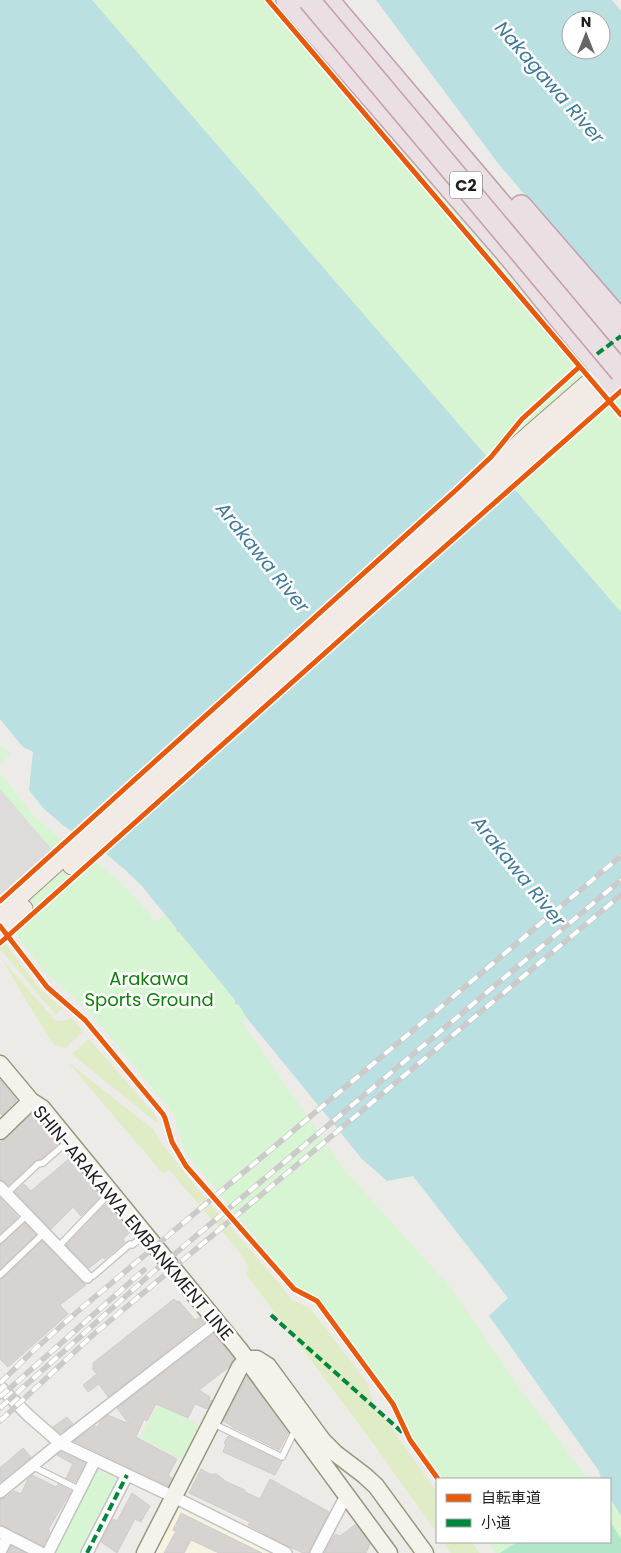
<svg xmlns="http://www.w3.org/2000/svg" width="621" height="1553" font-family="Poppins,'Noto Sans JP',sans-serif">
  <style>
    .education { fill: #f7f3e3 }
    .grass { fill: #dfecc5 }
    .park { fill: #d7f4d3 }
    .pitch { fill: #b1e6c8 }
    .parking { fill: #dddcdb }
    .water { fill: #bae0e2; fill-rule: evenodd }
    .building { fill: #d6d3d0; stroke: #d0ccc9 }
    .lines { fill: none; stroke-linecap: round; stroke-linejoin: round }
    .lane-casing { stroke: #c4c3c2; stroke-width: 8 }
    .street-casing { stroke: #c4c3c2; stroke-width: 14 }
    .secondary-casing { stroke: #98967f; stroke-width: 19 }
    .primary-casing { stroke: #a49584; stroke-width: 21 }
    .highway-casing { stroke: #c49daf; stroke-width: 24 }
    .lane { stroke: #fcfcfc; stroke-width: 5.5 }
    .street { stroke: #fcfcfc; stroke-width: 11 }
    .secondary { stroke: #f4f3eb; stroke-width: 16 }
    .primary { stroke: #f1eae5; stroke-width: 19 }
    .highway { stroke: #eadfe2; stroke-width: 21 }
    .rail-casing { stroke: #cbcbca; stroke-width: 5.5 }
    .rail { stroke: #fff; stroke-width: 4; stroke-dasharray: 11; stroke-linecap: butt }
    .highway-bridge-casing { stroke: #c49daf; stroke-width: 24; stroke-linecap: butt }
    .highway-bridge { stroke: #eadfe2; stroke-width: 21 }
    .quiet { stroke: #00873e; stroke-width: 4; stroke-dasharray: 8 4; stroke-linecap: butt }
    .cycleway-casing { stroke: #fff; stroke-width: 8 }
    .cycleway { stroke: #e8590c; stroke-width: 5 }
    .labels { text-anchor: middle; stroke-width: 5; stroke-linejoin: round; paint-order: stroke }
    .shield { fill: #fff; stroke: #626262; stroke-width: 1 }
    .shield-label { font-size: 16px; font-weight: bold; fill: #1f1f1f }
    .park-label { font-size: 18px; fill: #108208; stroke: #fff }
    .street-label { font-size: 18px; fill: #1f1f1f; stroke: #fff }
    .water-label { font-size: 19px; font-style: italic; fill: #3f7a9b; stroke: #fff }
  </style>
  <rect width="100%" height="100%" fill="#edebe8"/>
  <path class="education" d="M176,1507l97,46h-121z"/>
  <path class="grass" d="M0,937l40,52 22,19 -6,7 -56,-66z
    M2,959l52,60 3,2h5l10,-3 11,13 -17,17 -12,-3 -27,-43z
    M89,1039l67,77 2,8 -86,-70z
    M68,1062l86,68 4,9 37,47 88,102 7,11 20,9 58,76 4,16 65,93v40l-70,-98 -121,-161 3,-8 -15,-21 -65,-75 -6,4z
    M443,1542h29l8,11h-29z"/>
  <path class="park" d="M92,0h204l325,381v231z
    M0,745l11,9 -11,10z
    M0,773l33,42 24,21 45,31 25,21 29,34 9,-7 70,85v3l4,2 7,12 -4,5 103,149 105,116 63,92 74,99 9,-2 2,3h-155l-55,-76 -5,-17 -65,-87 -20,-10 -113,-137 -12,-39 -85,-103 -43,-38 -45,-58z
    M158,1405l41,20 -17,35 -42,-23z
    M97,1469l23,11 -36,73h-31z
    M610,1498l11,19v36h-125l-8,-11h122z"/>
  <path class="pitch" d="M610,1521l11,18v14h-121l17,-11h93z"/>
  <path class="parking" d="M0,789l55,64 -55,50z"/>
  <path class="water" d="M0,0h92l529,612v904l-11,-18v-19h-9l-2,-8 -110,-155 19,-18 -95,-122 -26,5 -25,-22 -116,-142 -7,-12 -4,-1v-4l-56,-68h-2l-1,-4 -35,-43 -18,-17 -18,-15 -41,-27 -21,-18 -14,-18 4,-38 -10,-5 -23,-28z
    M376,0h236l9,11v298l-124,-147zM571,20h30v30h-30z"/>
  <path class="building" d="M0,1080l16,19v2l-14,14 -2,-2z
    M32,1114l26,30 -17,15 -6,2 -26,24 -9,-5v-37z
    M70,1158l31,38 -20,20 -8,-9 -22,22 -36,-37 9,-8 7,7z
    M0,1198l18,19 -18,17z
    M107,1203l23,29 -7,7 2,3 -20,17 -2,-2 -14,11 -23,-23z
    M25,1223l11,12 -36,34v-24z
    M42,1241l40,41 4,3 -26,20 8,9 -60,53 -8,-8v-79l3,-2z
    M174,1299l3,3 2,-1 16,19 5,-3 4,5 -96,75 -9,-13 -11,8 -5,-7 14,-11 -4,-4v-7z
    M214,1334l20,25 -5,8 -30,23 11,7 -1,3 3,1 -5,8 -12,-5 -7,14 -32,-14 -9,17 -3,-2 -8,18 41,22 -9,17 4,2 -4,8 -94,-45 21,-15 3,1 2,-5 8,-7 21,9 -12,-16z
    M247,1376l41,57 -9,17 -47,-23v-1l-9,-5z
    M67,1417l6,7 -13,9 -7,-6z
    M228,1436l54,26 -7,13 -52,-23 3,-8 -2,-1z
    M23,1448l8,9 -31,25v-14z
    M61,1452l24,11 -10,19 -9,-4 7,-14 -16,-9z
    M201,1469l9,5h6l11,8 18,8v2l15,7 10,-20 59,33 -20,41h-6l-17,-8 -38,-20 2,-3 -61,-29z
    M32,1475l24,12 2,-3 13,7 -23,39 2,1 -7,15 -43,-21v-26l5,-1 9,-7 7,3 7,-15z
    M132,1493l18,13 -9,16 -6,-3 -18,34 -16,-11 12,-23 4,2z
    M181,1513l81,40h-43l-28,-13 -7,13h-20l12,-22 -3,-1z
    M356,1524l14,20 -4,9h-42l11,-19 5,2z
    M11,1546l14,7h-17z"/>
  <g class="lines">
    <defs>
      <path id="lane" d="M6,1194l32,-30 5,-1 24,-21
        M0,1240l27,-25
        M58,1247l49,-51 4,-2
        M0,1275l44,-42
        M87,1277l6,-1 37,-32 2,1 12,-9
        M214,1424l68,33 13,-27
        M32,1466l48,24"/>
      <path id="street" d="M0,1187l87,90
        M0,1387l29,29 31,27 114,54 112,56
        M0,1492l60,-49 157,-121
        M0,1532l41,21
        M0,1552l8,-16
        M48,1553l47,-93
        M87,1553l40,-78
        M316,1553l31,-59"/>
      <path id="secondary" d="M0,1064l31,37 11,7 197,241 150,204
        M0,1131l31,-30
        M247,1359h10l11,7 55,75 12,12 29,22 12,11 49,67
        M145,1553l95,-186 7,-8"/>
      <path id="primary" d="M72,865l549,-486
        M0,913l530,-478 85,-74
        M0,929l23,-20"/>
      <path id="highway" d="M287,0c73,84 147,168 219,252 37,44 70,90 109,132
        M328,0l293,346
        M521,206l100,115"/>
    </defs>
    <use href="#lane" class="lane-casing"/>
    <use href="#street" class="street-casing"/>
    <use href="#secondary" class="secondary-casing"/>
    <use href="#primary" class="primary-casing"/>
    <use href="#highway" class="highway-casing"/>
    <use href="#lane" class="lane"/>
    <use href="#street" class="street"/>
    <use href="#secondary" class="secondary"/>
    <use href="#primary" class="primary"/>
    <use href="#highway" class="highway"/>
    <defs>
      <path id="rail" d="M0,1383l35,-34 42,-37 544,-456
        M0,1397l144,-127
        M0,1408l153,-136 468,-392
        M0,1421l94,-87 527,-439"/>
    </defs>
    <use href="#rail" class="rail-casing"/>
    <use href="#rail" class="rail"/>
    <defs>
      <path id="highway-bridge" d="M309,0l312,372"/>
    </defs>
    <use href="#highway-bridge" class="highway-bridge-casing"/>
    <use href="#highway-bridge" class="highway-bridge"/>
    <path class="quiet" d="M597,354l24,-18
      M271,1315l132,118
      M87,1553l40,-78"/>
    <defs>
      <path id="cycleway" d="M268,0l353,415
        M0,901l456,-411 35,-33 31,-38 56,-51
        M0,926l47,61 38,33 78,94 2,4 7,24 14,24 108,123 23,12 76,103 17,36 28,39
        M0,943l372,-332 249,-220"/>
    </defs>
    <use href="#cycleway" class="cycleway-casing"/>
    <use href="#cycleway" class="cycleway"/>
  </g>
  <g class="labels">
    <rect class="shield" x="450" y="171.5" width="32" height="27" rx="4"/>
    <g class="shield-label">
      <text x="466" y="191">C2</text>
    </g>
    <g class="park-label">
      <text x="149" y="985">Arakawa<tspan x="149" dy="21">Sports Ground</tspan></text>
    </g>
    <g class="street-label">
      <text transform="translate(133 1223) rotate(50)" y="6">SHIN-ARAKAWA EMBANKMENT LINE</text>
    </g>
    <g class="water-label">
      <text transform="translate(550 82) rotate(49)" y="7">Nakagawa River</text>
      <text transform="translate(263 557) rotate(51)" y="7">Arakawa River</text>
      <text transform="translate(519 871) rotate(51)" y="7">Arakawa River</text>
    </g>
  </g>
  <rect x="436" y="1478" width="175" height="65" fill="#ffffff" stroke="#a5a5a5"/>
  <rect x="446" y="1494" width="25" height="8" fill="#e8590c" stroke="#a5a5a5"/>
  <text x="481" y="1503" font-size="15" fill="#1f1f1f">自転車道</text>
  <rect x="446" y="1519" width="25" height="8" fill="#00873e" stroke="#a5a5a5"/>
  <text x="481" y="1528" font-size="15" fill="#1f1f1f">小道</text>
  <g transform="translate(586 35)"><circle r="24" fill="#ffffff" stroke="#a5a5a5"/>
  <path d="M0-4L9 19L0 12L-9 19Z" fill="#676665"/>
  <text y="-8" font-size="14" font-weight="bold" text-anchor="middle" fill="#1f1f1f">N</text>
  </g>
</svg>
